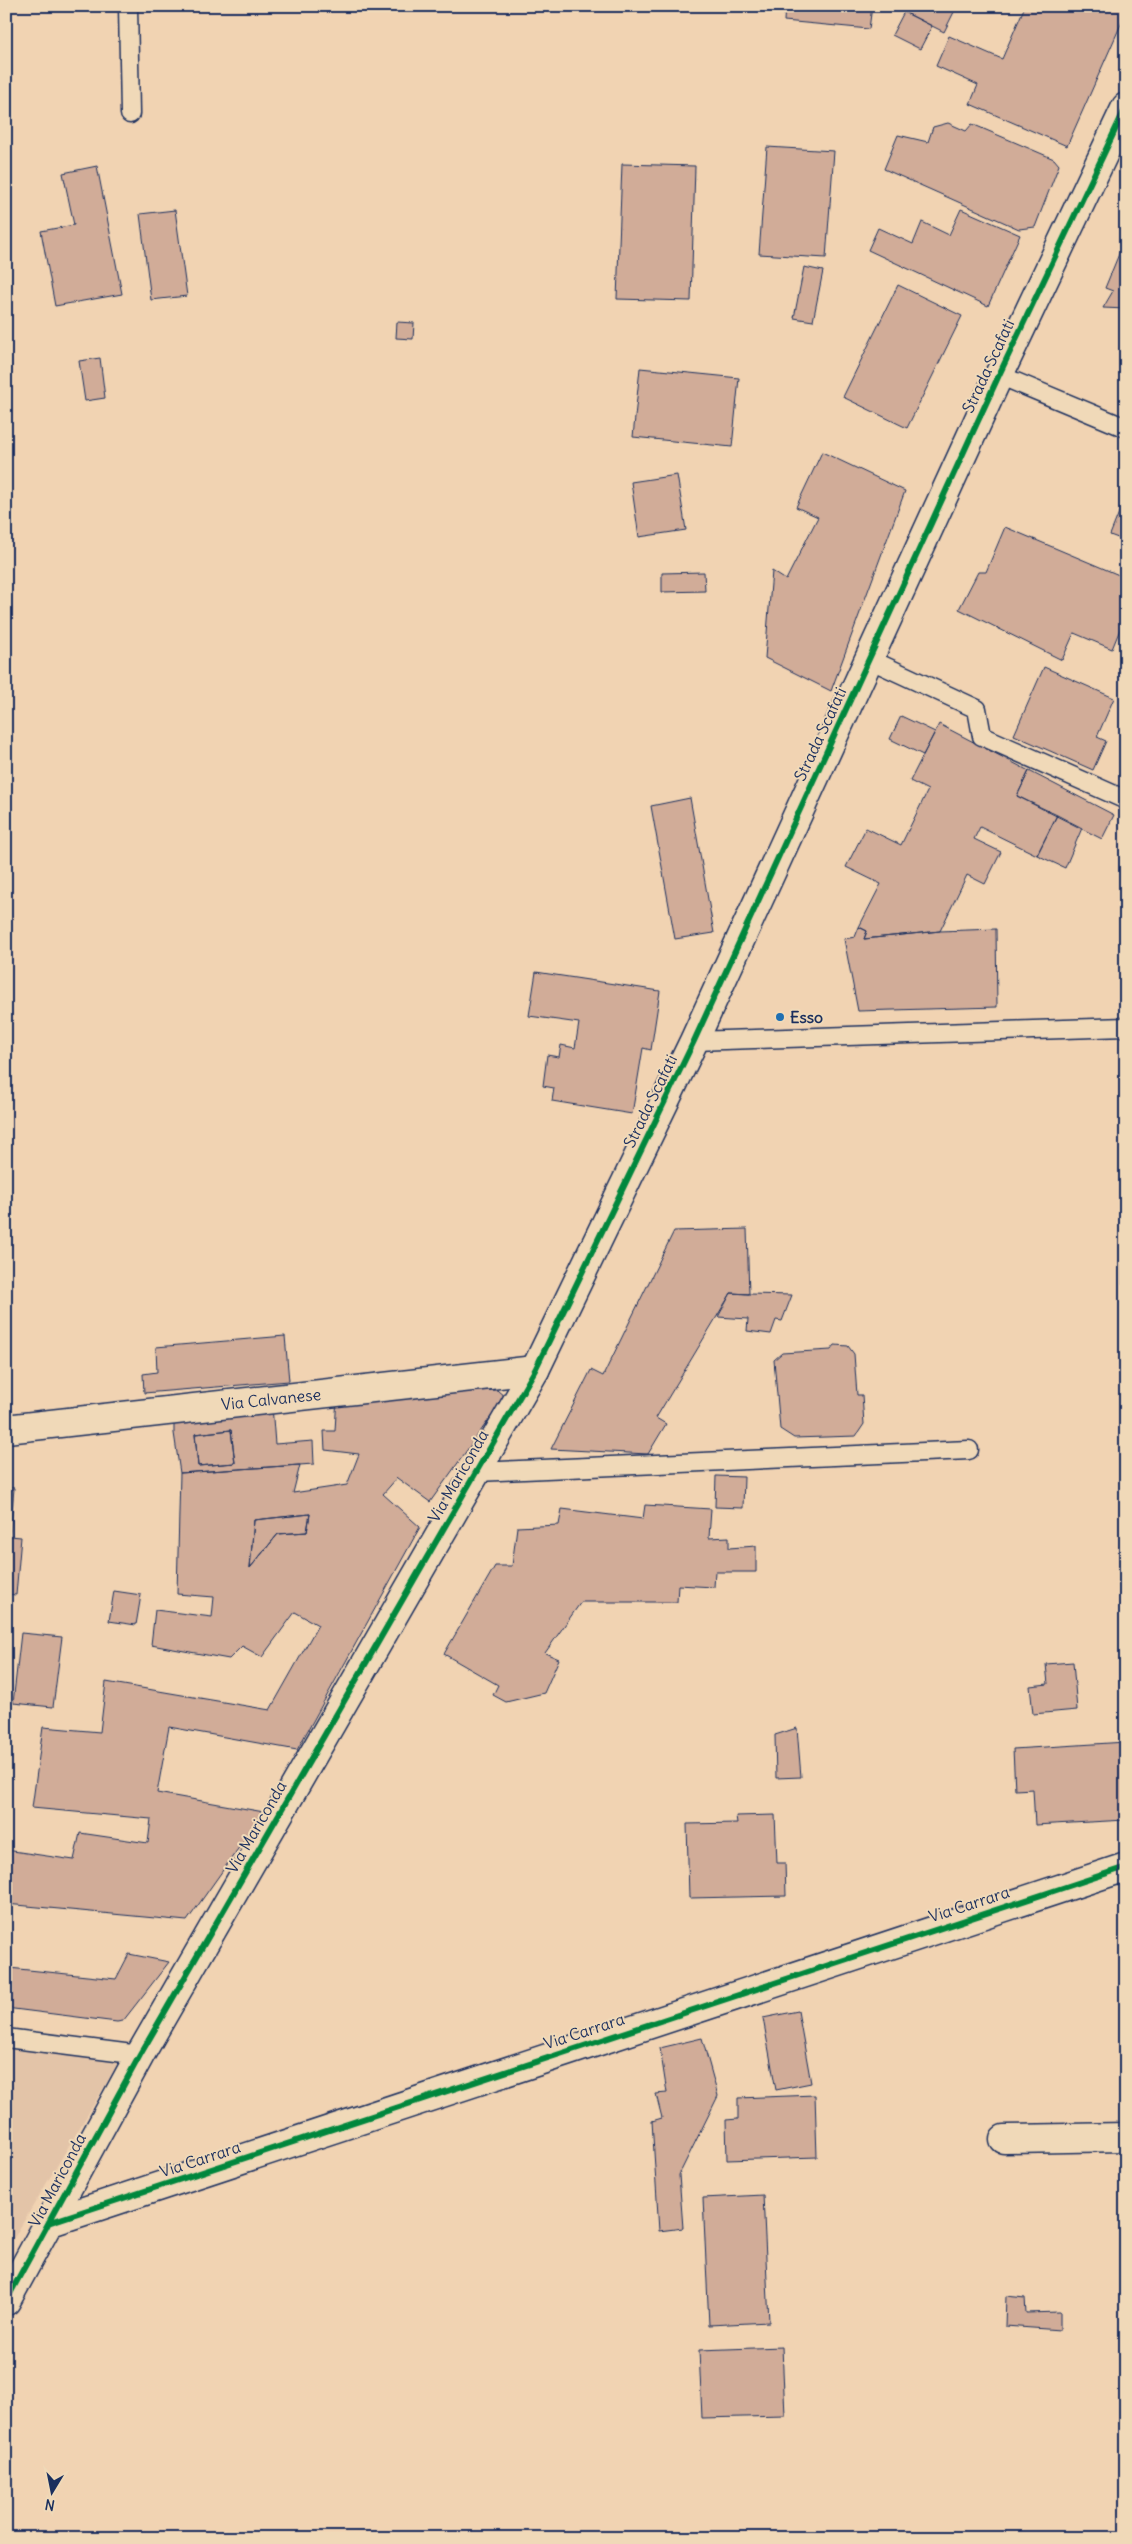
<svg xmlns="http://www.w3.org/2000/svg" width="1132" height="2544" font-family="Delius,sans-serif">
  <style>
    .built { fill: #e3c4a8 }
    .building { fill: #d1ac98; stroke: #1b2f5e; fill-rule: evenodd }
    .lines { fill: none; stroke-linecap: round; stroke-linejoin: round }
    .service-casing { stroke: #1b2f5e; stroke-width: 21 }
    .minor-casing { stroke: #1b2f5e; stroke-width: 31 }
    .tertiary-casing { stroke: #1b2f5e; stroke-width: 31 }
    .service { stroke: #f0d9b8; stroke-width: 18 }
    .minor { stroke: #f0d9b8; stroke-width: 28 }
    .tertiary { stroke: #f0d9b8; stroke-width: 28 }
    .cycleway-casing { stroke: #f0d9b8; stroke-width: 9 }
    .cycleway { stroke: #00873e; stroke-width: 6 }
    .poi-dot { fill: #1f6fb2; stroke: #f0d9b8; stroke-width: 2 }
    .labels { text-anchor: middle; stroke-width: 4; stroke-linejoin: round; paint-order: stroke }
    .street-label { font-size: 16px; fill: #1b2f5e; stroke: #f0d9b8 }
    .poi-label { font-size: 16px; font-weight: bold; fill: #1b2f5e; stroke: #f0d9b8; text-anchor: start }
  </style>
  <rect width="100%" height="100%" fill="#f1d3b2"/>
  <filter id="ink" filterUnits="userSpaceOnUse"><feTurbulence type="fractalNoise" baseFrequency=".02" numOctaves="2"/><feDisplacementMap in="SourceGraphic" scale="10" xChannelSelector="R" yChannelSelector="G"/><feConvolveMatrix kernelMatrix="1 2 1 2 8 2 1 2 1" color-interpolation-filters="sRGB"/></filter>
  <g filter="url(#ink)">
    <path class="built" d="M6,2045l113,17 -113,189z"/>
    <path class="building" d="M785,6h87l-3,23 -85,-8z
      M892,6h65l-13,26z
      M1025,6h101v7l-59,133 -97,-42 8,-19 -42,-19 13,-30 53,23z
      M904,12l28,14 -12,23 -28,-14z
      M948,123l18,8 6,-7 82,35 5,6 -24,62 -16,2 -135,-60 14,-34 30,7 5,-15z
      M767,147l67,4 -8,107 -67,-4z
      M622,164l73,2 -4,135 -74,-2z
      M97,166l25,128 -67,12 -14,-75 33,-6 -11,-52z
      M961,209l59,26 -32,71 -120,-56 10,-22 35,16 9,-22 27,13z
      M175,210l12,86 -36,4 -11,-86z
      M1126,237v72l-23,-1 10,-17 -8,-3z
      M804,267l19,4 -10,50 -19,-3z
      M898,285l64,31 -55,112 -64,-31z
      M397,322l17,1 -1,16 -17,-1z
      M100,358l5,40 -20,3 -6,-40z
      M640,368l99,10 -7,69 -99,-10z
      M822,452l83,39 -74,200 -66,-33 7,-87 14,9 32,-63 -22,-10z
      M677,475l9,55 -47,7 -8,-55z
      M1126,495v46l-16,-6z
      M1005,527l121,51v37l-14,34 -38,-16 -12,27 -103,-51 19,-37h8z
      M704,572l1,19 -43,1v-19z
      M1044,667l70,31 -17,39 9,4 -13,29 -79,-35z
      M901,716l34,16 -12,23 -33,-16z
      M939,724l90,47 -12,25 40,19 -20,40 -57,-28 -6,12 27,13 -16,32 -18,-9 -27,56 -76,8 3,-8 -8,-4 22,-43 -35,-17 20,-39 35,17 27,-55 -18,-9z
      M1029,771l85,44 -12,24 -85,-43z
      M690,798l24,135 -39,6 -24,-133z
      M1057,815l25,13 -17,40 -28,-13z
      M859,927l8,4 -3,8 76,-8 56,-2 1,78 -139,4 -14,-72 11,-2z
      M536,972l124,19 -9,59 -8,-2 -11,66 -80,-13 2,-13 -11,-2 4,-31 12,2 2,-12 14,3 4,-25 -50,-7z
      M747,1229l2,65 -18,-1 -75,125 10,6 -18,30 -97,-5 40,-79 12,6 71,-145z
      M1123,1264h3v21h-3z
      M731,1293l18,1 43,1 -10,26 -6,-1 -5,14 -24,-3 1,-12 -30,-2z
      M285,1336l4,45 -145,12 -1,-19 14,-2 -1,-25z
      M835,1345l13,1 6,8 3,41h5l2,29 -8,12 -62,2 -14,-9 -6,-69 8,-7 49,-3z
      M497,1390l8,7 -75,105 -33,-24 -14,16 37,33 -123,223 -128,-23 -12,66 107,19 -77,109 -181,-17v-54l68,10 6,-27 68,10 3,-24 -119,-11 11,-81 57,5 6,-50 164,28 48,-85 -23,-13 -33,45 -20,-11 -13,13 -78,-14 4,-35 57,7 2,-20 -37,-3 3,-121 120,-8 -7,28 54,-8 12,-31 -34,-4 -1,-19h11l2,-35zM310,1514l-3,18 -29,2 -28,34 4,-48z
      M272,1406l3,38 38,-3 1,23 -134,9 -6,-40v-9zM231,1430l4,33 -37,3 -3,-32z
      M231,1430l4,33 -37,3 -3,-32z
      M716,1476l28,1 -1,31 -28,-1z
      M6,1487l8,1 -4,48 11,1 -5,58 -10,-1z
      M645,1505l66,4 -2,29 20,-1v11l27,-2v26h-41l-1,15 -36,-2 -1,17h-96l-36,51 14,6 -15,34 -38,9 -13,-7 5,-10 -54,-31 51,-88h17l5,-39 42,-2 3,-16 81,10z
      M310,1514l-3,18 -29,2 -28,34 4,-48z
      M114,1591l27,4 -5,30 -27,-4z
      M21,1633l41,4 -9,70 -40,-4z
      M1073,1662l4,48 -44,4 -3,-28 18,-2 -2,-20z
      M797,1728l4,49 -25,1 -1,-43z
      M1126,1742v78l-91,5 -2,-36 -18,1 -2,-41z
      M775,1815l2,48h8l1,33 -97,2 -2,-74 50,-1 -1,-7z
      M129,1954l40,8 -46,59 -6,1 -111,-14v-51l3,11 107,11z
      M798,2011l13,72 -35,7 -13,-72z
      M702,2038l16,58 -39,79 4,53 -24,3 -7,-110 10,-3 -6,-24 11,-1 -7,-45z
      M815,2095l2,62 -90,3 -1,-40 12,-1v-21z
      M763,2195l6,127 -60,3 -6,-127z
      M1006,2296l19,2 1,15 34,-1v18l-55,-4z
      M782,2347l3,69 -83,2 -3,-68z"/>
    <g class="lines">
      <defs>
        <path id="service" d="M128,6l2,108
          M999,375l127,53
          M869,659l108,50 5,27 144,64
          M694,1041l432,-14
          M477,1472l492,-22
          M6,2038l134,17"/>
        <path id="minor" d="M6,1429l529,-59
          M1004,2139l122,-2
          M51,2222l1075,-355"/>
        <path id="tertiary" d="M6,2301l134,-246 395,-685 159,-329 305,-666 127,-268"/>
      </defs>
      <use href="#service" class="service-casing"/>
      <use href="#minor" class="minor-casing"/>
      <use href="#tertiary" class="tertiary-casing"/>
      <use href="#service" class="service"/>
      <use href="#minor" class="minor"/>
      <use href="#tertiary" class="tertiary"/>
      <defs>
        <path id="cycleway" d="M51,2222l1075,-355
          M6,2301l134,-246 395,-685 159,-329 305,-666 127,-268"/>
      </defs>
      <use href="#cycleway" class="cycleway-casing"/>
      <use href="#cycleway" class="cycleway"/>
    </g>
  </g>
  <circle class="poi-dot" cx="780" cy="1017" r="5"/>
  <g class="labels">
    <g class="street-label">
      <text transform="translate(988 366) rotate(-65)" y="6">Strada Scafati</text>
      <text transform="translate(820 734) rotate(-65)" y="6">Strada Scafati</text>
      <text transform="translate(650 1101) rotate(-64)" y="6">Strada Scafati</text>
      <text transform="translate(271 1399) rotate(-6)" y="6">Via Calvanese</text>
      <text transform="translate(458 1476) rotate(-60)" y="6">Via Mariconda</text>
      <text transform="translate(256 1827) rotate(-60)" y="6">Via Mariconda</text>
      <text transform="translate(969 1904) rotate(-18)" y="6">Via Carrara</text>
      <text transform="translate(584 2031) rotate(-18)" y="6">Via Carrara</text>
      <text transform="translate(200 2159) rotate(-18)" y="6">Via Carrara</text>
      <text transform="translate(57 2180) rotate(-62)" y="6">Via Mariconda</text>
    </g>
    <g class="poi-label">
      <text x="790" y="1023">Esso</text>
    </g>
  </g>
  <rect width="1132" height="2544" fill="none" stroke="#f0d9b8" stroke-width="25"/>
  <rect x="12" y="12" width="1107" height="2519" fill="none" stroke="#1b2f5e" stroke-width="2" filter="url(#ink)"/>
  <g transform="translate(52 2492) rotate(190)" stroke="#f0d9b8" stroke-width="4" paint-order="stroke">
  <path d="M0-4L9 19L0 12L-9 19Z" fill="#1b2f5e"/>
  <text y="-8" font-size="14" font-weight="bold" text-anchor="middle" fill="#1b2f5e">N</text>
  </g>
</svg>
